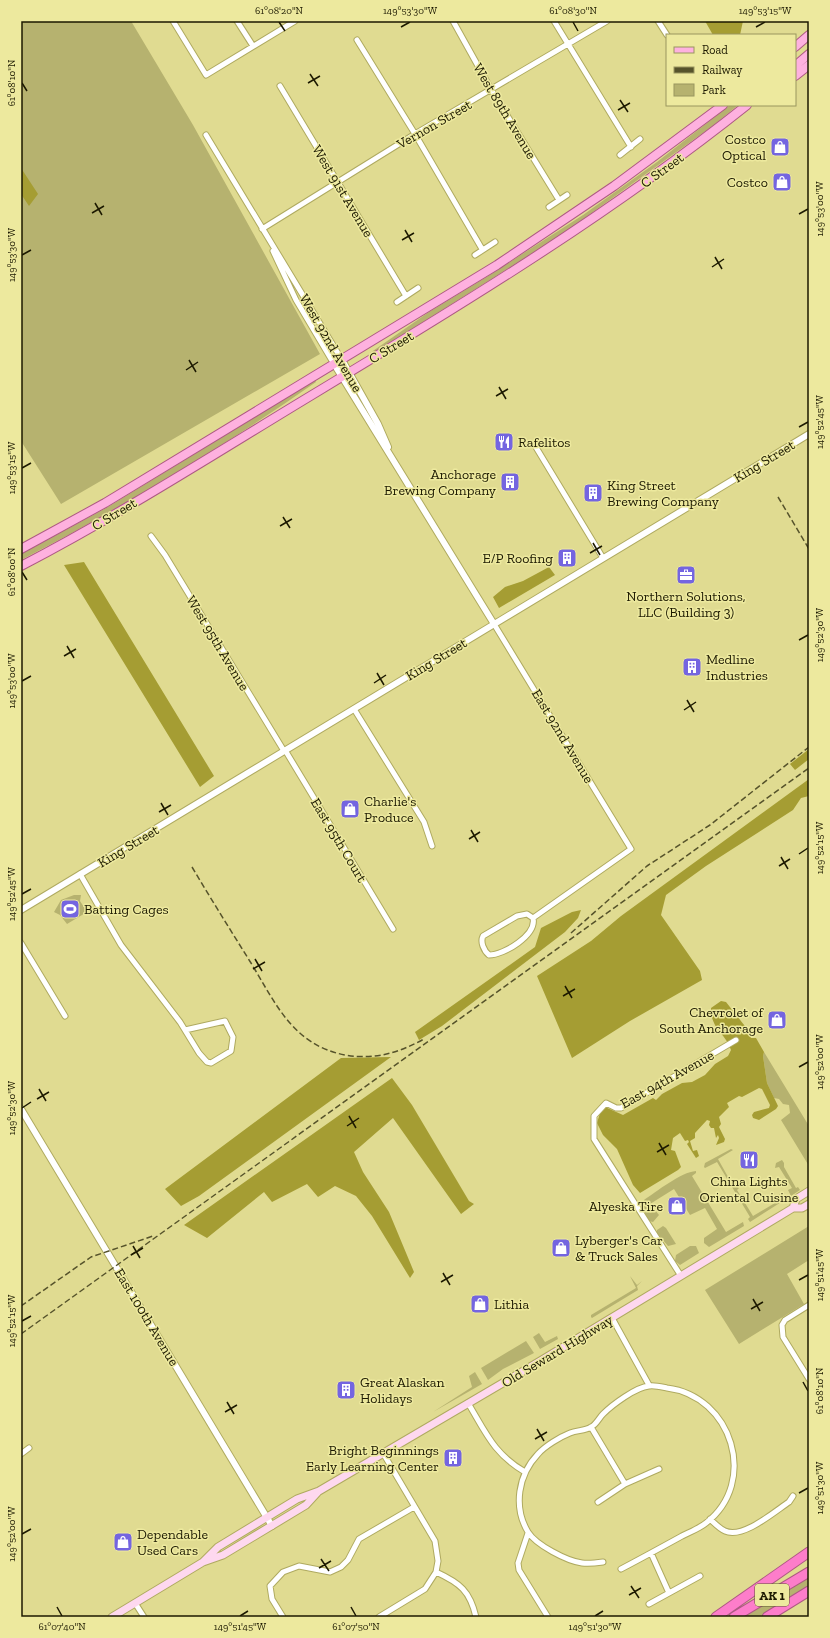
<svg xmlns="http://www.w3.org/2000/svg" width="830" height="1638" font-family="'Zilla Slab',serif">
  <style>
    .green { fill: #b6b26f }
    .forest { fill: #a59d33 }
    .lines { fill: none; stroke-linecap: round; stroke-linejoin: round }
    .minor-casing { stroke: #afaa60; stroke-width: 7 }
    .tertiary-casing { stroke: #afaa60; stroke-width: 8 }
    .secondary-casing { stroke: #afaa60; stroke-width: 9 }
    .primary-casing { stroke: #ae5a83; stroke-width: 10 }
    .motorway-casing { stroke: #ae5a83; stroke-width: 11 }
    .minor { stroke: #fff; stroke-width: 5 }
    .tertiary { stroke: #fff; stroke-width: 6 }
    .secondary { stroke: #fed8ef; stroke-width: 7 }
    .primary { stroke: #feb1df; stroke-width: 8 }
    .motorway { stroke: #fd7dca; stroke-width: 9 }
    .rail { stroke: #56532b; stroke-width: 1.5; stroke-dasharray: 6 3; stroke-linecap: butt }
    .ticks { fill: none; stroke: #1c1900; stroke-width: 1.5 }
    .labels { text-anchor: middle; stroke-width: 3; stroke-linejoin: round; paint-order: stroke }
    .shield { fill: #ede99e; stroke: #5b572f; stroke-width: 1 }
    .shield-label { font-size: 13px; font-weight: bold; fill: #1c1900 }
    .street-label { font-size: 14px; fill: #1c1900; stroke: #ede99e }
    .poi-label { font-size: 14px; fill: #1c1900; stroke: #ede99e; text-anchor: start }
    .neatline { fill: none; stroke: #1c1900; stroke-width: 1.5 }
    .ticks-label { font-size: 10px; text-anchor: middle; fill: #1c1900 }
  </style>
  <rect width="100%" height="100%" fill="#e0db91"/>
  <path class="green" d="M21,21h110l62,104 127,229 -259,150 -40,-63z
    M730,105h8l-24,20 -153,110 -190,120 -1,-2 59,-41 56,-34 98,-63 74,-53z
    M315,380l1,2c-94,66 -193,125 -295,178v-6l87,-47z
    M74,895h7l-1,6 7,11 -20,12 -7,-9 -6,-3 7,-12z
    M764,1052l45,74v40l-28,-46 9,-7 -1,-8 -6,-1 -4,-5 -5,-1 -7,-15 -4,-27z
    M731,1149l2,1 -15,9 14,25 7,4 -2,2 16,26 27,-16 -3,-4 5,-3 4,6 -36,23 -2,-3 2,-2 -33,-55 -12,6 -1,-1 1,-4z
    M782,1160l2,3v4l12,21 2,-1 2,3 -9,6 -3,-6 4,-2 -13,-21 -4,1 1,-5z
    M696,1171v2l-4,3 34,56 17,-10 1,4 -35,21 -5,-4v-5l13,-9 -12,-21 -15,7 -16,-26 -24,15 9,11 -6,7 -4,-1 -7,-13 2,-8c12,-8 37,-28 52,-29z
    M663,1226l3,2 10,16 -8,2 -11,-13v-3z
    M809,1226v34l-22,14 17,30 -65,40 -34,-54z
    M690,1246h6l3,7 -19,12 -5,-4 1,-6z
    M630,1276l7,9 5,-4 -5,5 1,4 -46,28 -1,-1v-2l45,-27z
    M539,1333l6,9 12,-6 1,3 -18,10 -7,-12z
    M526,1341l8,12 -31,16 -15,11 -7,-12z
    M475,1372l7,12 -49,28 39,-25 -3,-11z
    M809,1577v10l-50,30h-15z"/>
  <path class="forest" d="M705,21h38l-3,14h-27z
    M21,168l17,26 -9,12 -8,-12z
    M84,562l130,214 -14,11 -136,-222z
    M549,567l6,8 -56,33 -6,-11 12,-10 18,-6z
    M809,749v10l-14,11 -5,-6z
    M809,779v17l-8,2 -8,12 -87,56 -40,29 -5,20 39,56 2,9 -72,41 -58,37 -35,-82 54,-35 30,-25z
    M581,910l-3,8 -13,14 -123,94 -23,14 -4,-8 120,-85 6,-19 31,-16z
    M721,1001l5,1 22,28 3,8h5l8,14 -1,4 4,27 11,23 -2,3 -17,11 -6,-2 -1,-3 2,-3 15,-4 1,-3 -8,-16 -3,-1 -17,9 -3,-1 -12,7 2,4 -10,10 2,7 -2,3 6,12 -1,3 -8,3 3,-7 -1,-3 -2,3 -2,-10h-3l-2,-3 1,-4 -3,-1 -12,13v5l-5,3 3,10 4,-1 2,6 -3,2 -9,-14 2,-2 -1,-2 -3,1 -5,-8 -7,5 -2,12 4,1 6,16 -3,3 -38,23 -7,-8 -16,-36 -14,-14 -6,-12 3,-10 5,-6 18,8 30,-17 3,2 6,-6 20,-11 10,-1 13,-7 10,-11 13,-8 3,-6c-6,-18 -20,-20 -20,-42z
    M391,1057l-192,139 -18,10 -16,-17 176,-131z
    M392,1078l20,27 57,96 5,3 -13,10 -68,-96 -39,34 9,20 26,40 25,60 -4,6 -38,-62 -16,-20 -21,-10 -17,11 -11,-13 -35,18 -8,-10 -57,46 -23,-13z"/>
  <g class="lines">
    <defs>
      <path id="minor" d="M173,21l33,54 89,-54
        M237,21l16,25
        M453,21l39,70 67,109
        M554,21l77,126
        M658,21l9,14
        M357,40l58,94 67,115
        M280,86l126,210
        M206,135l136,225
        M620,155l20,-16
        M549,207l18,-12
        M262,229l153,-95 192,-113
        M273,251l23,49 38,64
        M475,255l20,-13
        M397,302l21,-14
        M534,444l69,114
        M151,536l14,19 119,196
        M494,624l137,225 -98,69 -6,-4 -10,2 -34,20c-3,6 1,15 6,19 15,0 48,-20 44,-37
        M354,709l70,113 8,24
        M285,750l108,179
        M80,874l41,71 59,77 19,31 8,9 4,1 20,-12 2,-14 -8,-16 -40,9
        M21,943l44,73
        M681,1276l-87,-137v-23l12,-13 10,5h5l115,-68
        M809,1305l-24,15 -3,5 1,12 26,42
        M612,1318l37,67
        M468,1403c18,30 26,51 57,69
        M591,1427l34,57
        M21,1454l8,-6
        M598,1502l27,-18 34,-15
        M710,1519c4,4 10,10 15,12 18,8 49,-19 64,-29l4,-6
        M528,1533l-10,30 1,7 29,47
        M651,1553l18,40
        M603,1562c-7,1 -14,2 -21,1 -15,-2 -46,-18 -54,-31 -15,-25 -10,-57 10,-78 7,-8 22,-17 32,-21 7,-3 15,-2 21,-6 5,-2 8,-9 12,-13 9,-9 33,-27 46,-28 5,-1 13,1 18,2 65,8 92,94 39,135 -6,5 -16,9 -24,13 -20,11 -40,22 -61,33
        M436,1572c24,11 34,19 40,45
        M135,1603l9,14
        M649,1604l51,-28
        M283,1617l-11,-18 -2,-13 13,-14 16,-6 31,6 11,-5 7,-7 11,-21 55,-32
        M379,1617l46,-28 11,-17 2,-11 -3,-20 -52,-88"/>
      <path id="tertiary" d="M342,360l36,64 10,23
        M334,364l160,260
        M21,910l788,-476
        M21,1109l251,417"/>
      <path id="secondary" d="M793,1208l3,-9 13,-8
        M203,1562l15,-15 79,-48 22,-8 223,-131 251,-152h9l7,-4
        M112,1617l91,-55 20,-7 83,-50 11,-12"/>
      <path id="primary" d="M795,47l14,-12
        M795,66l14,-12
        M795,76l14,-11
        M21,549l84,-46 392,-238 117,-79 109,-81
        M21,566c100,-52 195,-113 291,-171 151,-91 297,-180 435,-290"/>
      <path id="motorway" d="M716,1617l93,-65
        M734,1617l75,-45
        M767,1617l42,-26"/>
    </defs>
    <use href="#minor" class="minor-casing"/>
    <use href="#tertiary" class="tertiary-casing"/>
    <use href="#secondary" class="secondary-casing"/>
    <use href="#primary" class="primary-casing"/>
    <use href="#motorway" class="motorway-casing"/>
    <use href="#minor" class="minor"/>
    <use href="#tertiary" class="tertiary"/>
    <use href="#secondary" class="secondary"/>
    <use href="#primary" class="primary"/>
    <use href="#motorway" class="motorway"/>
    <path class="rail" d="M778,497l31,52
      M192,867c19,32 39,64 59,96 25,41 42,82 94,92 30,5 53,-2 79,-16
      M571,933l76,-67 63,-41 99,-78
      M21,1306l70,-49 62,-21
      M21,1334l788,-566"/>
  </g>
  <path class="ticks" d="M279,22l6,9M573,22l5,9M401,27l9,-5M756,27l9,-5M310,74l8,12M22,83l5,8M308,83l12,-7M620,100l8,12M618,110l12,-7M95,203l7,12M92,213l12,-7M799,214l9,-5M405,230l7,12M402,240l12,-7M22,255l9,-5M715,257l7,12M712,267l12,-8M189,360l7,12M186,370l12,-8M499,387l7,12M496,396l12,-7M799,427l9,-5M22,468l9,-5M283,517l7,11M280,526l12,-7M593,543l7,12M590,553l12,-7M22,572l5,8M799,640l9,-5M67,646l7,12M64,656l12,-7M377,673l7,12M22,681l9,-5M374,683l12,-8M687,700l7,12M684,710l12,-8M161,803l7,12M159,812l12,-7M471,830l7,12M469,839l11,-7M799,854l9,-6M781,857l7,12M779,866l11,-7M22,894l9,-5M255,959l7,12M253,969l12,-7M565,986l7,12M563,996l12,-7M799,1067l9,-5M39,1089l7,12M37,1099l12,-7M22,1108l9,-6M349,1116l7,12M347,1126l12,-8M659,1143l7,12M657,1152l12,-7M133,1246l7,12M131,1255l12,-7M443,1273l7,12M799,1280l9,-5M441,1282l12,-7M753,1299l7,12M751,1309l12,-7M22,1321l9,-5M803,1382l5,9M227,1402l7,12M225,1412l12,-7M537,1429l7,12M535,1439l12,-7M799,1493l9,-5M22,1534l9,-5M321,1559l8,12M319,1568l12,-7M631,1586l8,12M629,1595l12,-7M57,1607l5,9M351,1607l5,9M240,1616l8,-5M595,1616l8,-5"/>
  <defs>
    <symbol id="shop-square" viewBox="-11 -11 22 22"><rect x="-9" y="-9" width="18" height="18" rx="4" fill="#7465e0" stroke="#ede99e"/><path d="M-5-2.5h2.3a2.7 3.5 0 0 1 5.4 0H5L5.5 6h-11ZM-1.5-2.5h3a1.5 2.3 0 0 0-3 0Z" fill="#fff"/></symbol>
    <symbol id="restaurant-square" viewBox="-11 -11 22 22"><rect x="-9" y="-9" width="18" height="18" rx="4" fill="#7465e0" stroke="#ede99e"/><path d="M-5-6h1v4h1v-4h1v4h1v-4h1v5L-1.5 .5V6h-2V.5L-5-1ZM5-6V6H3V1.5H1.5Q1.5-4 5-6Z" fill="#fff"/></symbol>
    <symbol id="building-square" viewBox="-11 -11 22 22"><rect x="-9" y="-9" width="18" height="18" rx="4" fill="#7465e0" stroke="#ede99e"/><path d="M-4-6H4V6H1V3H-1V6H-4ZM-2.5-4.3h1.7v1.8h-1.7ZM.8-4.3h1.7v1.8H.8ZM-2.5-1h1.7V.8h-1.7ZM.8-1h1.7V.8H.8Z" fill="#fff"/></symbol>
    <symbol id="office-square" viewBox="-11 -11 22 22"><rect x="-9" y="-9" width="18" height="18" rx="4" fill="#7465e0" stroke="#ede99e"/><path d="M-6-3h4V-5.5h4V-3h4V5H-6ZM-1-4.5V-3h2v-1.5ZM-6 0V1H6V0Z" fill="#fff"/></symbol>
    <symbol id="stadium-square" viewBox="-11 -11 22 22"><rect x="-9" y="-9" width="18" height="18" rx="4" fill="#7465e0" stroke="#ede99e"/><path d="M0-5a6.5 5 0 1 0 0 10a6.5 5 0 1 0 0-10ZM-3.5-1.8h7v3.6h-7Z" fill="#fff"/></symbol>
  </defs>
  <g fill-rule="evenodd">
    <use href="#shop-square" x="769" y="136" width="22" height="22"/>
    <use href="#shop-square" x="771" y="171" width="22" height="22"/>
    <use href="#restaurant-square" x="493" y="431" width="22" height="22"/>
    <use href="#building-square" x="499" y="471" width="22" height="22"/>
    <use href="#building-square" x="582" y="482" width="22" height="22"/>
    <use href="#building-square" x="556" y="547" width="22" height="22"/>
    <use href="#office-square" x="675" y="564" width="22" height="22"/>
    <use href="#building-square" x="681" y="656" width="22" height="22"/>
    <use href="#shop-square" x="339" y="798" width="22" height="22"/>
    <use href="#stadium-square" x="59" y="898" width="22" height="22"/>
    <use href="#shop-square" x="766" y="1009" width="22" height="22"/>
    <use href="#restaurant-square" x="738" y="1149" width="22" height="22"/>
    <use href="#shop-square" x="666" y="1195" width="22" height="22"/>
    <use href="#shop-square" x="550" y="1237" width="22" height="22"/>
    <use href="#shop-square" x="469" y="1293" width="22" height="22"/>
    <use href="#building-square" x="335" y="1379" width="22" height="22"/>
    <use href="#building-square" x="442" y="1447" width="22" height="22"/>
    <use href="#shop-square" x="112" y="1531" width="22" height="22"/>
  </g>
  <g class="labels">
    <rect class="shield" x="755" y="1584" width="34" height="22" rx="3"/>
    <g class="shield-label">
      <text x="772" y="1600">AK 1</text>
    </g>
    <g class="street-label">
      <text transform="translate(505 111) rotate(59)" y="5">West 89th Avenue</text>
      <text transform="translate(434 124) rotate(-30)" y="5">Vernon Street</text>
      <text transform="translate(662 170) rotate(-36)" y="5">C Street</text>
      <text transform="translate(343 191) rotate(59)" y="5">West 91st Avenue</text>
      <text transform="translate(331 343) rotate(60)" y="5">West 92nd Avenue</text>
      <text transform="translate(391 347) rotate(-31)" y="5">C Street</text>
      <text transform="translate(764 461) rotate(-31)" y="5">King Street</text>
      <text transform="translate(114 514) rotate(-31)" y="5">C Street</text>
      <text transform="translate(218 643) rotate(59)" y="5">West 95th Avenue</text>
      <text transform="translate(436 659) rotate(-31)" y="5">King Street</text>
      <text transform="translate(563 736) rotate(59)" y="5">East 92nd Avenue</text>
      <text transform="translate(339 840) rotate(59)" y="5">East 95th Court</text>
      <text transform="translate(128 846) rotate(-31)" y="5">King Street</text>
      <text transform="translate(667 1079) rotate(-29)" y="5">East 94th Avenue</text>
      <text transform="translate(147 1317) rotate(59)" y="5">East 100th Avenue</text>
      <text transform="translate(557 1351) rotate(-31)" y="5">Old Seward Highway</text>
    </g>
    <g class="poi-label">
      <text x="766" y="144" text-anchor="end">Costco<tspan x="766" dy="16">Optical</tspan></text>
      <text x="768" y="187" text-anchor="end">Costco</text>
      <text x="518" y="447">Rafelitos</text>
      <text x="496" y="479" text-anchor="end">Anchorage<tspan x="496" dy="16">Brewing Company</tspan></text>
      <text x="607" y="490">King Street<tspan x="607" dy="16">Brewing Company</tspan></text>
      <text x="553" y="563" text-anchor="end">E/P Roofing</text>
      <text x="686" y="601" text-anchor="middle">Northern Solutions,<tspan x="686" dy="16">LLC (Building 3)</tspan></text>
      <text x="706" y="664">Medline<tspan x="706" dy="16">Industries</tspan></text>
      <text x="364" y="806">Charlie's<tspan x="364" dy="16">Produce</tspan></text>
      <text x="84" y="914">Batting Cages</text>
      <text x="763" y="1017" text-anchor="end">Chevrolet of<tspan x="763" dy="16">South Anchorage</tspan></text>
      <text x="749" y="1186" text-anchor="middle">China Lights<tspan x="749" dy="16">Oriental Cuisine</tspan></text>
      <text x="663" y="1211" text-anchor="end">Alyeska Tire</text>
      <text x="575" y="1245">Lyberger's Car<tspan x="575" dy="16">&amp; Truck Sales</tspan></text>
      <text x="494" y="1309">Lithia</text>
      <text x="360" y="1387">Great Alaskan<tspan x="360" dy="16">Holidays</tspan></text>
      <text x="439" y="1455" text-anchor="end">Bright Beginnings<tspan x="439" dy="16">Early Learning Center</tspan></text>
      <text x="137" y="1539">Dependable<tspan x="137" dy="16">Used Cars</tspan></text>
    </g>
  </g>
  <rect width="830" height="1638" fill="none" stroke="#ede99e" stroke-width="44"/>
  <rect x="666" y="34" width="130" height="72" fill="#ede99e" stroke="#99965f"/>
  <rect x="674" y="47" width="20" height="6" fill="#feb1df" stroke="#99965f"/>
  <text x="702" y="54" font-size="12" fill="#1c1900">Road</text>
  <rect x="674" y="67" width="20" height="6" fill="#56532b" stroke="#99965f"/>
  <text x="702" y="74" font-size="12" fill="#1c1900">Railway</text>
  <rect x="674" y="84" width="20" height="12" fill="#b6b26f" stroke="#99965f"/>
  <text x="702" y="94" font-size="12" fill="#1c1900">Park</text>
  <rect x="22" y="22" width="786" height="1594" class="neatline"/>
  <g class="ticks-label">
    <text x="279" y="14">61°08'20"N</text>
    <text x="410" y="14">149°53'30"W</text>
    <text x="573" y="14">61°08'30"N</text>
    <text x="765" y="14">149°53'15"W</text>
    <text transform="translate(11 83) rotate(-90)" y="4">61°08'10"N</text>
    <text transform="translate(819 209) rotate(-90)" y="4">149°53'00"W</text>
    <text transform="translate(11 255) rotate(-90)" y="4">149°53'30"W</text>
    <text transform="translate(819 422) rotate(-90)" y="4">149°52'45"W</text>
    <text transform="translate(11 468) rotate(-90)" y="4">149°53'15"W</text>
    <text transform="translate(11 572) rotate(-90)" y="4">61°08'00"N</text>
    <text transform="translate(819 635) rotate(-90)" y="4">149°52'30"W</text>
    <text transform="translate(11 681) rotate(-90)" y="4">149°53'00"W</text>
    <text transform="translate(819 848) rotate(-90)" y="4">149°52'15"W</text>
    <text transform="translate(11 894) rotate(-90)" y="4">149°52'45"W</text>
    <text transform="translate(819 1062) rotate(-90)" y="4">149°52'00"W</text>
    <text transform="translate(11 1108) rotate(-90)" y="4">149°52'30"W</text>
    <text transform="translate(819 1275) rotate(-90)" y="4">149°51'45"W</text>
    <text transform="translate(11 1321) rotate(-90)" y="4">149°52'15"W</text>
    <text transform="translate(819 1391) rotate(-90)" y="4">61°08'10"N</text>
    <text transform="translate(819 1488) rotate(-90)" y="4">149°51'30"W</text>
    <text transform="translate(11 1534) rotate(-90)" y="4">149°52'00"W</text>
    <text x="62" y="1630">61°07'40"N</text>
    <text x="240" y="1630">149°51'45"W</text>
    <text x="356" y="1630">61°07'50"N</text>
    <text x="595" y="1630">149°51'30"W</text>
  </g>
</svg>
